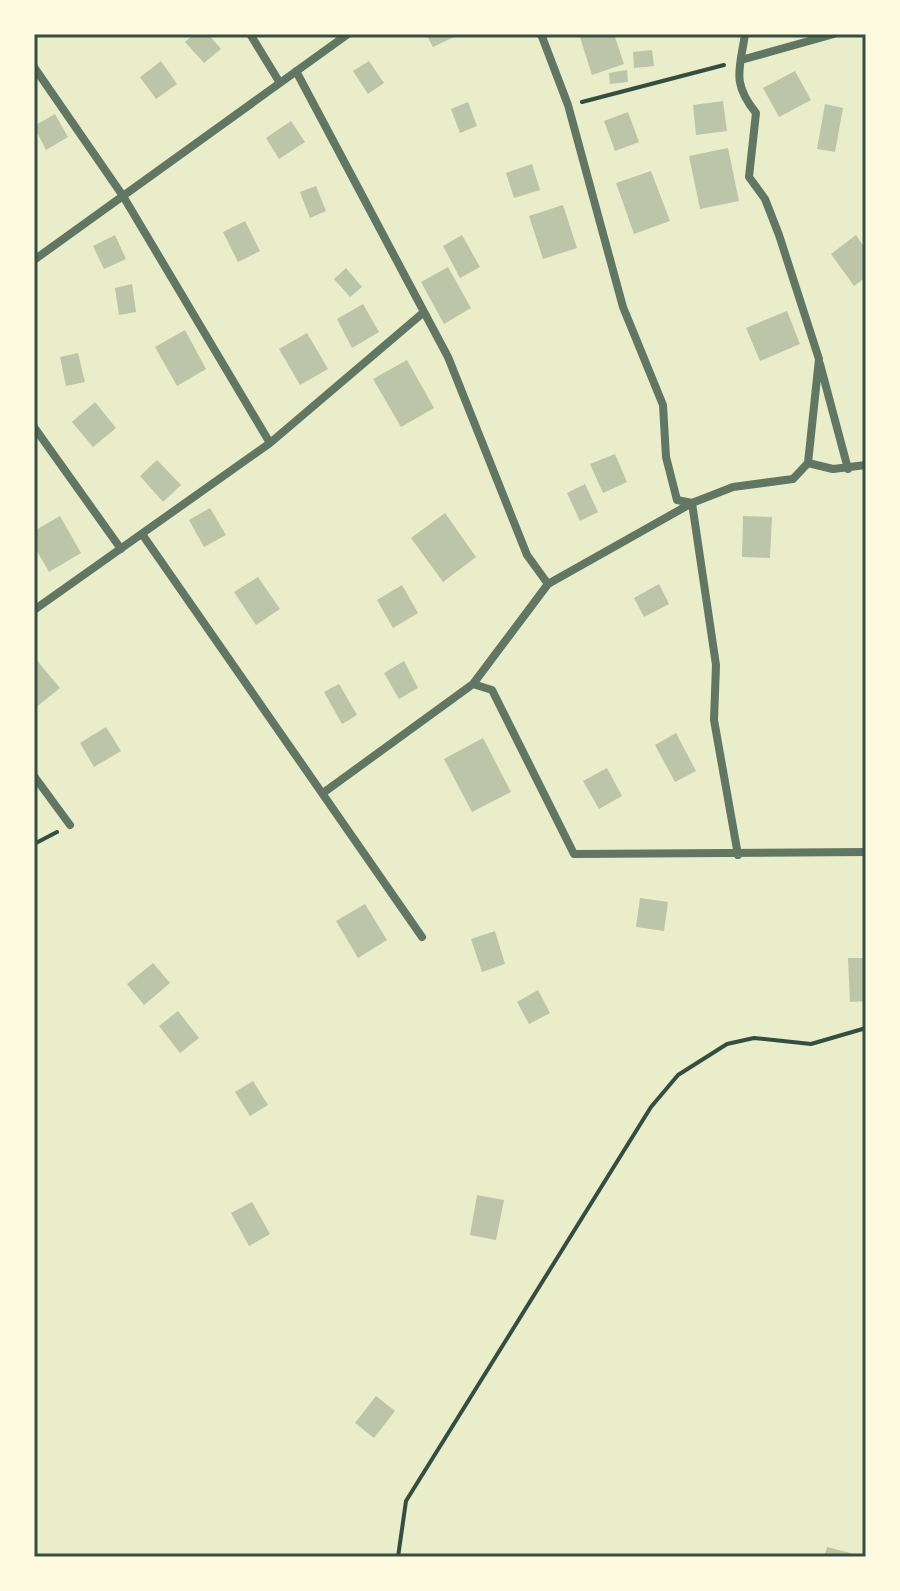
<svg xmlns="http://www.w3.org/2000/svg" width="900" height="1591" font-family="'Nunito Sans',sans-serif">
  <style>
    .building { fill: #bcc5a7 }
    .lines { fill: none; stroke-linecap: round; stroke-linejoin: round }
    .path { stroke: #344e41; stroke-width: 4 }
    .minor { stroke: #617663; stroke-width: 8 }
    .neatline { fill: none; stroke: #344e41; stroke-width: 3 }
  </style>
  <rect width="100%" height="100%" fill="#e9edc9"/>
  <path class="building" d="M194,34h14l13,15 -17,14 -19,-21z
    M426,34h28l2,2 -23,11z
    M579,34h35l10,30 -32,11z
    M652,50l2,16 -20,2 -1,-16z
    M161,61l16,23 -21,15 -16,-22z
    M369,61l15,22 -16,11 -15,-23z
    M627,70l1,12 -18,2 -1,-11z
    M795,71l16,29 -32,17 -16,-29z
    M723,101l4,30 -31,4 -3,-30z
    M468,102l9,24 -17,7 -9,-24z
    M825,104l18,4 -8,44 -18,-3z
    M628,112l11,30 -24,9 -11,-30z
    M55,114l13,23 -22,13 -12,-24z
    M291,121l14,21 -26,17 -13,-21z
    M728,148l11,53 -39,8 -11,-53z
    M532,164l8,26 -26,8 -8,-25z
    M651,171l19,50 -36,13 -18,-51z
    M316,186l10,25 -16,7 -10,-26z
    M563,205l14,43 -34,11 -14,-43z
    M245,221l15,30 -22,11 -15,-30z
    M115,235l11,24 -22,10 -11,-23z
    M462,235l18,32 -20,11 -17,-32z
    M856,235l10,15v27l-12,9 -23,-32z
    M448,267l23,41 -27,16 -23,-42z
    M346,268l16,19 -12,10 -16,-18z
    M132,284l4,28 -17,3 -4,-27z
    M363,304l16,28 -27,16 -15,-29z
    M787,311l13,33 -40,17 -14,-33z
    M185,330l21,39 -29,17 -22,-39z
    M307,333l21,36 -28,16 -21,-36z
    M78,353l7,29 -19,4 -6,-29z
    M407,360l27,48 -33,19 -28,-48z
    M95,402l21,26 -23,19 -21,-25z
    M615,454l12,28 -24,11 -13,-29z
    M157,460l24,25 -18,17 -23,-26z
    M585,484l13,28 -18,9 -13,-28z
    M210,508l16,27 -22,12 -15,-27z
    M445,513l31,44 -33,25 -32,-44z
    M60,516l21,37 -32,19 -15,-26v-15z
    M743,516l29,1 -2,41 -28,-1z
    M258,577l22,32 -24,16 -22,-33z
    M659,584l10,20 -25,13 -10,-19z
    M402,585l16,28 -25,15 -16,-28z
    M34,657l26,31 -26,21z
    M404,661l14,27 -19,11 -15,-26z
    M339,684l18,31 -15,9 -18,-32z
    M106,727l15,24 -27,16 -14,-24z
    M676,733l20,38 -21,11 -20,-37z
    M483,738l28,54 -39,20 -28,-53z
    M607,768l15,28 -23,13 -16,-28z
    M640,898l28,4 -4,29 -28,-4z
    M365,904l22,36 -29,18 -22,-37z
    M495,931l10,33 -23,8 -11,-33z
    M848,958h18v43l-16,1z
    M153,963l17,20 -26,22 -17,-21z
    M538,990l12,23 -21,11 -12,-22z
    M178,1011l21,27 -19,15 -21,-27z
    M253,1081l15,24 -18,11 -15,-24z
    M477,1195l27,5 -8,40 -26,-5z
    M252,1202l18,32 -21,12 -18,-33z
    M376,1396l19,15 -21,27 -19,-15z
    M827,1547l35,9v1h-38z"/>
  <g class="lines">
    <path class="path" d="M582,102l142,-37
      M34,844l23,-12
      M398,1557l8,-56 245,-394 27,-32 49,-31 27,-6 57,6 55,-16"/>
    <path class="minor" d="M250,34l30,49
      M541,34l27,71 55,202 40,98 3,52 11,43 15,3 41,-16 60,-8 15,-16
      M745,34c-5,35 -14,48 11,79l-7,64 16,22 14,36 40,124 -11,104 25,6 33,-4
      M741,60l93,-26
      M34,67l89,129 147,247 -236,167
      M296,71l152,286 79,198 21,29
      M34,260l314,-226
      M820,364l28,105
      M34,427l87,122
      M270,443l154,-131
      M142,534l280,403
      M473,684l19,6 82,164 292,-2
      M34,776l36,49
      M323,793l150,-109 75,-100 144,-81 24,162 -2,55 24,135"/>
  </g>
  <rect width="900" height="1591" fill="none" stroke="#fefae0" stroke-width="72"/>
  <rect x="36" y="36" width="828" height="1519" class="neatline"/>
</svg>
